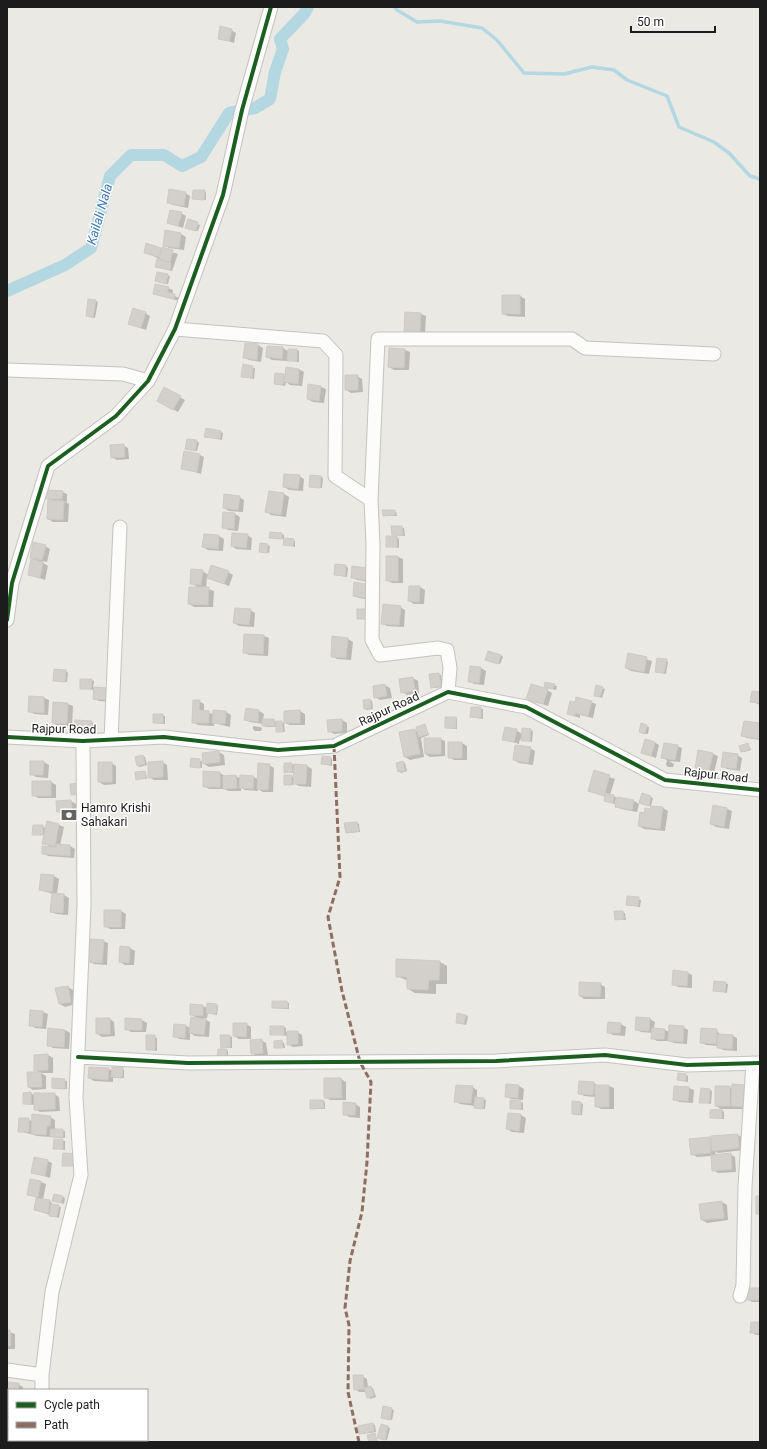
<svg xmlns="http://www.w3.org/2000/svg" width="767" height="1449" font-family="Roboto,sans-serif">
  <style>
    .shadow { fill: #0003 }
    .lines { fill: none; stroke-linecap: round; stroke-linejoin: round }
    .stream { stroke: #b3d8e2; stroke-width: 3.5 }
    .canal { stroke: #b3d8e2; stroke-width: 12 }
    .building { fill: #d3d0cc; stroke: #cecac5 }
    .street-casing { stroke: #c3c2c0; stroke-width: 15 }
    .street { stroke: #fcfcfb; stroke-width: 13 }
    .quiet { stroke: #8d6e63; stroke-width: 3; stroke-dasharray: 6 3; stroke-linecap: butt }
    .cycleway-casing { stroke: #fff; stroke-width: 6 }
    .cycleway { stroke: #1b5e20; stroke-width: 4 }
    .labels { text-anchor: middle; stroke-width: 3; stroke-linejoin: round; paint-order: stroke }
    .street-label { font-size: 12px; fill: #1c1c1c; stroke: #fff }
    .poi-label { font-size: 12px; fill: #1c1c1c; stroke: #fff; text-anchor: start }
    .water-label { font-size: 13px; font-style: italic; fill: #4078b3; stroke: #fff }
  </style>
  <rect width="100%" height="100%" fill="#eae9e4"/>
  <path class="shadow" d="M231,30l5,3 -2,10 -15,-5z
    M204,191l2,1v8l-13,-2z
    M185,193l5,3 -2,12 -15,-3 -5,-3z
    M181,213l5,3 -3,12 -15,-5z
    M188,221l12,4 -2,6 -9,-3z
    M166,232l15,2 5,3 -2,13 -15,-2 -5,-3z
    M147,245l31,9 -6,17 -16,-4 9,-5 -20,-10z
    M167,275l3,1 -2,8 -10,-2z
    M168,288l5,2 -1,5 8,3 -1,3 -25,-7z
    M503,296h17l5,3v18l-17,-1 -5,-2z
    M96,301l2,1 -3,16 -6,-1 -2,-2z
    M145,313l5,3 -4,14 -17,-6z
    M406,313l15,1 5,2 -1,18h-15l-5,-3z
    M246,344l12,1 5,3 -2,14 -12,-2 -5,-3z
    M268,347l15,1 6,4v-2h8l2,1v11l-12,-2v1l-15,-1 -5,-3z
    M405,350l5,2 -1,18h-15l-5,-3z
    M244,366l11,2 -1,11 -12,-3z
    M299,369l5,3 -2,14 -12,-1 -4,-3 -1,4 -10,-2 1,-10 10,2z
    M357,376l5,3 1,13 -12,1 -5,-3z
    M309,385l12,2 5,2 -2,14 -11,-1 -5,-3z
    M164,389l21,11 -7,12 -20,-11z
    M221,432l2,1 -1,7 -17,-4z
    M197,441l2,2 -2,8 -11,-3z
    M123,445l5,3 1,11 -12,1 -5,-3z
    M200,455l4,2 -3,17 -19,-6z
    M299,476l5,3 -1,12 -14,-1 -5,-3z
    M321,477l2,1 -1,10 -12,-2z
    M62,492l5,2v8l-3,-1 5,3 -1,18h-15l-5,-3 5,-18 -6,-3z
    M269,492l15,2 5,3 -3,20 -15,-2 -4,-3z
    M239,497l5,3 -1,12 -14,-1 -5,-3z
    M394,511l2,1 1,4h-13z
    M235,514l5,3 -2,14 -10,-1 -5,-3z
    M392,527l12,1 1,8 -12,-1z
    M271,533l11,1 2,1v4l9,1 2,1v6l-11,-3 1,-5 -13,-1z
    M205,535l14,1 5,3 -1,12 -15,-1 -5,-3z
    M247,535l5,3 -1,12 -15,-1 -4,-3z
    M397,537l2,2v9l-12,-2z
    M267,545l3,1 -1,7 -9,-2z
    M45,546l5,3 -3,13 -7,-1 8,5 -3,14 -16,-6 10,-12 -8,-5z
    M387,557h11l5,2v24h-11l-5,-3z
    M346,566l2,2 -1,9 -12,-2z
    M202,571l7,4 19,-3 5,3 -4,11 -22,-9 -1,11 8,3 -1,16h-19l-5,-3 10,-16 -8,-5z
    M372,572l-1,10 -14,-2 -5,-3z
    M355,583l11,2 5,3 -1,12 -11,-2 -5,-2z
    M420,587l5,3 -1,14h-10l-5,-3z
    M400,607l5,3 -1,17 -17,-1 -5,-3z
    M250,610l5,3 -1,14 -15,-1 -5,-3z
    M264,636l5,2 -1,18 -19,-1 -5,-3z
    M348,639l5,3 -2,18 -14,-1 -5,-3z
    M629,654l23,7 -3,13 -18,-3 -5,-3z
    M501,655l2,2 -3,7 -12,-3z
    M666,660l2,2 -2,12 -10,-2z
    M471,667l10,1 5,3 -2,14 -10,-1 -5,-3z
    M66,671l2,2 -1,9 -13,-2z
    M439,674l2,1 2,12 -9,1 -2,-1 -2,-12z
    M413,678l5,3 1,12 -12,2 -5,-3z
    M92,680l2,1 -1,7 14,1 4,13 -12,-1 -5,-2 1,-9 -14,-2z
    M546,683l11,3 -1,4 -9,-2z
    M385,685l5,3 2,10 -12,2 -5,-3z
    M602,688l3,1 -3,9 -5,-2z
    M547,690l5,3 -4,13 -21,-7z
    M760,693v12l-9,-4z
    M44,698l5,2 -1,15 -14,-1 -5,-3z
    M370,700l2,1 1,8 -6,1 -2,-1z
    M199,701l5,3v8l9,2 13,-2 5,3 -1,12 -16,-4v3l-16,-1 -5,-3z
    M591,702l5,2 -3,14 -13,-3v3l-12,-4 8,-11z
    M54,703l14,1 5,2 -1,20h-14l-5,-3z
    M472,708l11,1v10l-12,-2z
    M247,709l12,2 5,3 -1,6h11l2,2 8,1 1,9 -8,-1v-4h-11l-3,-3 -13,-2 -5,-2z
    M300,711l5,3v11h-15l-5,-2z
    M154,715l11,1v8l-11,-1z
    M455,718l2,1v10l-11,-1z
    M342,720l5,3v10l-13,1 -5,-3z
    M91,722l5,2v10h-16l-5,-3z
    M760,724v16l-13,-2 -5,-3z
    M425,725l4,10 -8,3 3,19 -14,3 -5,-3 10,-27 4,3z
    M641,725l8,2 -1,7 -6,-1z
    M253,726l7,1 2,1 -1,3h-6l-2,-2z
    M516,730l6,4 8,-4 3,1 -1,11 -12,-3 -1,5 -16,-5z
    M440,739l5,2v15l-15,1 -5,-3z
    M654,742l5,3 -3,13 -14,-5z
    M462,743l5,3v14h-13l-5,-3z
    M748,744l3,6 -7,2 -2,-1z
    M677,746l5,2 -2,14 -11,-1 5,3 -1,3h-5l-2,-2 1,-5 -5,-2z
    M530,748l5,3 -2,14 -14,-2 -5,-3z
    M219,752l5,3 1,10 -16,2 -5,-3z
    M713,754l5,2 -4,17 -18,-6z
    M737,755l5,3 -2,13 -13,-2 -5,-3z
    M143,756l2,1 2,8 -7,2 -2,-1z
    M330,758l2,1v7l-10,-2z
    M192,759l10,2v7l-11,-2z
    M44,762l5,3 -1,13 -12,-1 -5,-3z
    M162,762l5,3 1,15h-14l-5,-3z
    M403,762l2,1 2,8 -6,2 -2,-2z
    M111,763l5,3v18l-12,1 -5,-3z
    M292,764l3,2h12l5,3 -1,18 -12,-1 -6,-3v2l-8,-1 6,-8 4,2v-5l-10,-1z
    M269,765l5,3 -1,24h-10l-5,-3v2l-13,-1 -4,-2v3h-12l-5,-2h-15l-5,-3 16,-13 5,3h11l5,3 12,-2 5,2z
    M144,772l2,1 1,6h-10z
    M594,772l21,7 -5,16 6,2 -1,7 -8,-2 -2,-1 1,-4 -17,-6z
    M33,782h18l5,3v13h-18l-5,-3z
    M643,794l10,4 -2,8 -9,-2z
    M71,801l5,3 1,9 -14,1 -5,-3 -1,-9z
    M634,801l5,3 -2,8 -16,-3 -5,-3z
    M714,807l13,2 5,2 -3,18 -13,-2 -5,-3z
    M663,808l5,3 -3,20 -21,-2 -5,-3 6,-12 6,-4z
    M357,823l2,1 1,8 -13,1z
    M59,825l5,2 -4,19h10l5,3 -1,9 -26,-2 -5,-3 9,-5 -8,-5 1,-8 -12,-1 10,-8 2,2v5z
    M42,875l12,1 5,3 -2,15 7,1 5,3 -1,17 -12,-1 -5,-2 2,-18 -13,-4z
    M628,897l13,3 -1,7 -13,-2z
    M121,911l5,3 -1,15h-15l-5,-3z
    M615,912l10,1 1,7 -10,-1z
    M103,941l5,2 -1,22 -13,-1 -5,-3z
    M130,948l5,3 -1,14h-9l-5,-3z
    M440,962l7,4v18h-11v10l-21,-1 -7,-4v-8l-11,-5z
    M688,973l4,2v13l-14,-1 -5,-3z
    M715,982l13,2 -1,9 -13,-3z
    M600,984l5,3v12h-21l-4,-3z
    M68,987l5,3 3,14 -11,3 -5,-3z
    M287,1002l2,1v6l-16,-1z
    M191,1005l12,1 4,2 9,-3 2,1 -1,9 -9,-2 -1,5h-5l8,4 -1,15 -14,-1 -5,-3v7l-11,-1 -5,-3 1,-11 11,1 5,2 7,-9 -7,-5z
    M43,1012l5,2 -2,15 -11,-1 -5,-3z
    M466,1015l2,2 -2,8 -9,-3z
    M110,1019l4,3 1,14 -13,1 -5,-3z
    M650,1019l5,3 -1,7 11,1 4,2 14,-5 5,3 -1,14 -13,-1 -5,-2h-12l-5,-3 1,-5 -12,-1 -5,-3z
    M142,1020l5,3 -1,9h-15l-5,-3z
    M246,1024l5,3v12h-12l-5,-3z
    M621,1024l5,3 -1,9 -12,-1 -5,-3z
    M271,1027h13l2,1v4h11l5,3 1,11 -10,1 -5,-3v-8l-17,-2z
    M65,1030l5,3 -1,16 -16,-1 -5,-3z
    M716,1030l5,5 12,1 4,2v13l-14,-1 -5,-4 -12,-1 -5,-3z
    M147,1036l10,2v13l-10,-2z
    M230,1036l2,1v11l-10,-1z
    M261,1040l5,3 2,12 -11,1 -5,-3z
    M282,1041l2,2 1,5h-10z
    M226,1050l2,1v8l-7,-1z
    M48,1055l5,3v15h-12l5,3v13l-13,1 -5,-3 12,-14 -5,-3z
    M122,1068l2,2v8h-11v4l-19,-1 -5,-3 20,-9 4,2z
    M686,1075l2,1v6l-10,-2z
    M53,1079l14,2v8l-14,-1z
    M325,1079h16l5,3v18h-16l-5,-3z
    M594,1083l4,3h11l5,2v21h-13l-5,-3v-9l-12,-1 -5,-3z
    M519,1086l5,3 -1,11 -12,-1 -5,-3z
    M472,1087l5,3v8l9,2 -1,9h-8l-2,-3 -15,-2 -4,-3z
    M675,1087l14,1 5,2 -1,13 -14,-1 -5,-3z
    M716,1087l16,1 18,21h-29l-5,-3z
    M710,1090l2,1 -1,13 -11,-2z
    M31,1093l4,3 19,-2 5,3 1,14 -20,1 -5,-3v-4l-11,-1z
    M311,1101h12l2,1v7h-12l-2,-1z
    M519,1101l4,2v7l-12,-2z
    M580,1103l3,1 -1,11 -9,-1z
    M355,1104l5,3v11l-11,-1 -5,-3z
    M722,1110l2,2v7l-13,-1z
    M509,1114l12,1 5,3 -2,15 -12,-1 -5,-3z
    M50,1117l5,3v10l10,1v7l-28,-2 -18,-5 1,-12 13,2z
    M737,1135l5,2 2,13 -26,3 -3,-2 1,4 14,-1 5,3 1,15 -18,1 -5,-3 -1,-14 -15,1 -5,-3 18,-16 2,1z
    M54,1140l11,1v9l-11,-2z
    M47,1161l5,2 -2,15 -18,-6z
    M41,1182l5,2 -3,16 7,1 4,5 7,1 -2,11 -24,-8 2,-12 -8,-4z
    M63,1197l2,1 -1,6 -11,-3z
    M722,1202l5,3 1,15 -21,3 -5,-3z
    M760,1289v13h-8l-5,-3z
    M760,1323v12h-4l-5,-3z
    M7,1331l8,3v15h-8z
    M362,1376l5,3 1,9h5l3,9 -6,2 -4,-7h-7l-4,-3z
    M7,1383l11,1 5,3v3h-14v10l-2,-1z
    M7,1402h2v18l-2,-1z
    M384,1408l10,2 -2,10 -8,-2z
    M7,1420h2v14h-2z
    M373,1424l2,1 1,7 -14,2 -2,-1z
    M388,1427l2,1 -3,12 -7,-1z
    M375,1434l3,8h-8l-2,-7z"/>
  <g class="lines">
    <path class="stream" d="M395,7l2,3 20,12 23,-1 42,7 15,12 27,33 40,1 28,-7 22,3 13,10 40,16 12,31 35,15 15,11 21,23 10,3"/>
    <path class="canal" d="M7,291l58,-26 26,-17 19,-72 21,-21h33l18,11 19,-9 28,-44 26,-5 15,-9 5,-27 8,-23 -3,-10 24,-25 4,-7"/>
  </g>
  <path class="building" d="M220,26l12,3 -3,12 -11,-2z
    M169,189l17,3 -2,14 -17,-3z
    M193,190h12l-1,10 -12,-1z
    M170,210l12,2 -4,14 -11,-3z
    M188,219l10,3 -2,9 -11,-3z
    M165,230l16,3 -2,15 -16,-2z
    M146,243l15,5 -2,9 -15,-4z
    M162,247l11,3 -3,12 -11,-3z
    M157,259l14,4 -1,7 -15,-3z
    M157,272l11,2 -2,10 -11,-3z
    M155,284l14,3 -2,5 8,2 -1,5 -21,-5z
    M502,295h18v19h-18z
    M88,299l8,1 -3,17 -7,-1z
    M133,308l13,4 -5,16 -13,-4z
    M405,312l16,1 -1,19h-16z
    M245,343l13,1 -1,16 -14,-2z
    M267,346l16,1 -1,12 -16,-2z
    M389,348l16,1 -1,19 -16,-1z
    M288,349h9v12h-10z
    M243,364l10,2 -1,12 -11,-1z
    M286,367l13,2 -1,15 -14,-2z
    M275,373l9,1 -1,11 -9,-1z
    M345,375h13v15h-13z
    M308,384l13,2 -2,15 -12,-2z
    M164,387l17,9 -8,14 -16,-9z
    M206,428l15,3 -1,8 -16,-2z
    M187,439l10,1 -2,11 -10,-2z
    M124,444l1,13 -14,1 -1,-13z
    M184,451l16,3 -3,18 -16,-3z
    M284,474l16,1 -2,14 -15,-2z
    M310,475l11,1 -1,12 -11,-1z
    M47,490l16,1 -1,8h-16z
    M269,491l15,2 -3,22 -16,-3z
    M224,494l16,2 -2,14 -15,-2z
    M48,500l16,1 -1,19 -16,-1z
    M382,510h13v5l-12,1z
    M223,512l12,1 -1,16 -12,-1z
    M391,526h11l1,9h-11z
    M270,532l12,1v6l-13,-1z
    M232,533l16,1 -2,14 -15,-2z
    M204,534l15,1 -1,14 -16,-2z
    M386,536h11v11h-11z
    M284,538l10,1 -1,7 -10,-1z
    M33,542l13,3 -4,15 -12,-2z
    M260,543l8,1 -1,9 -8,-1z
    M386,556h12v25h-12z
    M31,559l12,3 -3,16 -12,-3z
    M335,564l11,1 -1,11 -11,-1z
    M211,565l18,6 -5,13 -17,-6z
    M352,566l15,2 -1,12 -15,-2z
    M191,569l12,1 -2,15 -11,-1z
    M354,582l12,2 -1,14 -12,-2z
    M409,586h11l-1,16 -11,-1z
    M189,587h20l-1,18 -20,-1z
    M383,604l18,2 -2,19 -18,-1z
    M235,608l16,1 -2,16 -16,-2z
    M357,609h11v10h-11z
    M244,634l20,1 -1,19 -20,-1z
    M332,636l16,2 -2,20 -15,-1z
    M488,651l13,4 -3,9 -13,-4z
    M628,653l19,4 -3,15 -19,-4z
    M657,658l10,1 -3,14 -9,-1z
    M470,666l11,1 -2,16 -11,-1z
    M54,669l12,1 -1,12 -12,-1z
    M439,673l2,13 -10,2 -2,-14z
    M413,677l2,14 -14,2 -2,-14z
    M80,679h12l-1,10h-11z
    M545,682l10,2 -2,5 -9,-2z
    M385,684l2,12 -13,2 -1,-12z
    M531,684l17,5 -5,15 -17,-4z
    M596,685l7,2 -3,10 -6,-1z
    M94,687l13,1v12l-14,-1z
    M752,691l8,1v11l-10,-1z
    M29,696l15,1v16l-16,-1z
    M576,697l16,4 -4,15 -13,-3v3l-8,-2 3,-13 5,1z
    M370,699l1,9 -7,1 -1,-9z
    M193,700h7l-1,10 10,1v12h-17z
    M53,702l15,1 -1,21 -15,-1z
    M471,707h10v11l-11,-1z
    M246,708l13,2 -1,12 -14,-2z
    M213,710l13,1 -1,13 -13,-1z
    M300,710v13h-16v-12z
    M153,714h10v9h-10z
    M445,717h11v11h-11z
    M262,719h12l1,7h-13z
    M342,719v12l-14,1 -1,-12z
    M75,720l17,1 -1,11 -17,-1z
    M276,721h6l1,11h-7z
    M744,721l16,2v16l-19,-3z
    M641,723l6,2 -2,9 -6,-2z
    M425,724l3,10 -9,3 -3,-10z
    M505,727l12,2 -3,13 -12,-2z
    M522,728l9,1 -1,12h-9z
    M415,729l5,25 -16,3 -5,-25z
    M424,738h17v16h-16z
    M645,739l10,3 -4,14 -10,-3z
    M448,742h14v16h-14z
    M664,743l14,2 -3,15 -14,-2z
    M748,743l2,6 -9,3 -2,-6z
    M515,745l16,2 -3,16 -15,-3z
    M698,750l15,3 -4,18 -14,-3z
    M219,751l1,11 -17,2 -1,-11z
    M723,752l15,2 -2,15 -15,-2z
    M143,755l2,9 -8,2 -2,-9z
    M322,756l9,1 -1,8 -9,-1z
    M191,758l9,1v9l-10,-1z
    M30,761h14l-1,14h-13z
    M163,761v16l-15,1v-16z
    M403,761l2,10 -7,1 -2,-9z
    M98,762h14v20h-14z
    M258,763l12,1 -2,26 -11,-1z
    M284,763h8v9l-8,1z
    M294,764l13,1 -1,19h-13z
    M594,770l16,5 -6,21 -16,-5z
    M145,771l1,7 -10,2 -1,-8z
    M203,771l17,1v15h-17z
    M236,775l1,13 -14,1v-13z
    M240,775l14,1 -1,13 -14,-1z
    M284,775h8l-1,10h-7z
    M32,781h19v15h-19z
    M78,783l1,11 -8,1 -1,-11z
    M605,793l9,2 -1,8 -9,-2z
    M642,793l9,3 -2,10 -10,-3z
    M617,797l17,3 -2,10 -17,-3z
    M71,800l1,11 -15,1 -1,-11z
    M713,805l14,3 -3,19 -14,-3z
    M651,806l12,1 -3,22 -22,-3 2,-14 4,1 1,-5 5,1z
    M47,821l12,3 -4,22 -13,-2z
    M357,822l2,9 -13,2 -2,-10z
    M33,825h10v10h-11z
    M56,844l14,1v11l-28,-2v-8l14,1z
    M41,874l13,1 -2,17 -13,-2z
    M52,893l12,1 -1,19 -13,-1z
    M627,896l12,1 -1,9 -12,-1z
    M104,910h17v17h-17z
    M614,911h9l1,8 -9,1z
    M90,939l14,1 -2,23 -14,-1z
    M120,946l10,1 -1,16 -10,-1z
    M396,959l44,2 -1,19h-10l-1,10 -21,-1v-12h-11z
    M673,970l15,2 -1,14 -15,-1z
    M714,981l12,1 -1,10 -12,-1z
    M579,982l22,1 -1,14 -21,-1z
    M68,986l3,16 -12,2 -4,-16z
    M272,1001h15l1,7h-16z
    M207,1003l10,1 -1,10 -10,-1z
    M190,1004l13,1v11l-13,-1z
    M30,1010l13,1 -1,16 -13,-1z
    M457,1013l9,2 -2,9 -8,-1z
    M191,1017l15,2 -2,16 -15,-2z
    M636,1017l14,1 -1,13 -14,-1z
    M96,1018h14v16h-14z
    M125,1018l17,1v11h-17z
    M608,1022l13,1 -1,10h-13z
    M233,1023h14l-1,14 -13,-1z
    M174,1024l12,1 -1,13 -12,-1z
    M669,1025l15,1 -1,16 -15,-1z
    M270,1026h14v9h-14z
    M48,1028l17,2 -1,17 -17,-1z
    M652,1028l13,1 -1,10h-13z
    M701,1028l16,1 -1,15 -16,-1z
    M287,1031h11v13l-11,1z
    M718,1034l15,1 -1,14 -15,-1z
    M146,1035h9v15h-9z
    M220,1035h10v12l-9,1z
    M262,1039l1,14 -12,1 -1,-14z
    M282,1040l1,8h-9v-7z
    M218,1049h9l-1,9h-9z
    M48,1054v16l-14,1v-16z
    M89,1067l20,1 -1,12 -20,-2z
    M112,1067h11l-1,11 -11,-1z
    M27,1072h14l1,15h-14z
    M678,1073l8,1v7l-9,-1z
    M52,1078l13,1v10l-13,-1z
    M324,1078h17l1,20h-18z
    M579,1081l15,1 -1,13 -15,-1z
    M506,1084l13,1 -1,13 -13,-1z
    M732,1084l14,1 -1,22 -14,-1z
    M456,1085l17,1 -2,17 -17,-1z
    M595,1085h14v22h-14z
    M674,1086l15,1 -1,14 -15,-1z
    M715,1086h15v20h-15z
    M701,1088l9,1 -1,14h-10z
    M31,1092v12h-8v-11z
    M34,1093h21v16l-21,1z
    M475,1097l9,1 -1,11 -9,-1z
    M310,1100h13l1,8 -14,1z
    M510,1100l11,1v8h-11z
    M572,1101l9,1 -1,13 -8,-1z
    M343,1102l13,1 -1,12h-12z
    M722,1109v9h-12v-8z
    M508,1113l13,1 -2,17 -13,-2z
    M32,1114l19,2 -1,10h-3l-1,9 -15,-1z
    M19,1118h10v14h-11z
    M50,1129h13v8h-13z
    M738,1134l1,14 -27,3 -1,-15z
    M710,1137l1,16 -20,2 -2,-16z
    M54,1139h9v10h-10z
    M63,1153l11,1 -1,12h-11z
    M731,1153l1,16 -20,2 -1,-16z
    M34,1157l14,3 -3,16 -14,-3z
    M30,1179l11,2 -3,16 -11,-2z
    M54,1194l9,2 -2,7 -9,-2z
    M756,1196h4v18h-4z
    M36,1198l14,2 -2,13 -14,-3z
    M722,1201l2,17 -23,2 -2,-16z
    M51,1204l8,1 -2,12 -8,-1z
    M746,1288h14v12h-14z
    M751,1322h9v11h-10z
    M7,1330h3l1,16h-4z
    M353,1375h10l1,14 -10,1z
    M7,1382l12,1 -1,7h-9v8h-2z
    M371,1386l3,10 -7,2 -3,-10z
    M383,1406l9,2 -2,12 -9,-2z
    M373,1423l1,8 -15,3 -1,-8z
    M381,1424l7,2 -3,14 -8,-2z
    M375,1433l2,8 -8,1 -2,-7z"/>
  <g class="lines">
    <defs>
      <path id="street" d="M175,329l148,12 13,14 -1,121 36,24 2,44 -1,96 8,15 58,-7 9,2 3,18 -2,24
        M7,370l116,4 25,7
        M371,500l7,-161h194l13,9 129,6
        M7,620l5,-37 36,-117 68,-50 32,-35 27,-52 48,-134 19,-85 29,-103
        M7,737l76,4 81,-4 114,13 56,-4 114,-54 78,15 139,73 95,10
        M111,740l9,-213
        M78,1057l110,6 308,-2 109,-6 82,10 73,-2
        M740,1296l3,-11 2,-99 8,-123
        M7,1370l35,5
        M42,1390v-15l10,-83 29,-117 -5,-78 8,-192 -1,-164
        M42,1440v2"/>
    </defs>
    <use href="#street" class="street-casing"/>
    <use href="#street" class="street"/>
    <path class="quiet" d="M334,746l6,131 -12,40 14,74 18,71 11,20 -4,80 -5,50 -12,49 -5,47 4,17 -1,67 11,50"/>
    <defs>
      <path id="cycleway" d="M7,620l5,-37 36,-117 68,-50 32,-35 27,-52 48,-134 19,-85 29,-103
        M7,737l76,4 81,-4 114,13 56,-4 114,-54 78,15 139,73 95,10
        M78,1057l110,6 308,-2 109,-6 82,10 73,-2"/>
    </defs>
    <use href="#cycleway" class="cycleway-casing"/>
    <use href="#cycleway" class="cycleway"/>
  </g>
  <defs>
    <symbol id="bank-bare" viewBox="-9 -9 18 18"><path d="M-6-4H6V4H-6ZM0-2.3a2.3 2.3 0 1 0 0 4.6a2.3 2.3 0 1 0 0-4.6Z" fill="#646462" stroke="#fff" stroke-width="2.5" paint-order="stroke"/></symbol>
  </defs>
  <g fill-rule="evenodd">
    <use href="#bank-bare" x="58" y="804" width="22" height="22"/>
  </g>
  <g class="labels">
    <g class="street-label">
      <text transform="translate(389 709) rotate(-25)" y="4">Rajpur Road</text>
      <text transform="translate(64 729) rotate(1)" y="4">Rajpur Road</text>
      <text transform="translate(716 775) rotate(6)" y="4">Rajpur Road</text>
    </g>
    <g class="poi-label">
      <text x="81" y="812">Hamro Krishi<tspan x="81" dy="14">Sahakari</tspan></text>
    </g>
    <g class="water-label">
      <text transform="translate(99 214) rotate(-74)" y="5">Kailali Nala</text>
    </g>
  </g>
  <rect width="767" height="1449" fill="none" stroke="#1c1c1c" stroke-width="16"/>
  <rect x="8" y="1389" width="140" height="52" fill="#ffffff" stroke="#a4a4a4"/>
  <rect x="16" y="1402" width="20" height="6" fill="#1b5e20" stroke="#a4a4a4"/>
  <text x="44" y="1409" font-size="12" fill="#1c1c1c">Cycle path</text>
  <rect x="16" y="1422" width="20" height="6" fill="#8d6e63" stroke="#a4a4a4"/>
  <text x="44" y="1429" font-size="12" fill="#1c1c1c">Path</text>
  <path d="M631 26v6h84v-6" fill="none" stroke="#1c1c1c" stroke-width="2"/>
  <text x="637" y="26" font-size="12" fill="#1c1c1c" stroke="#ffffff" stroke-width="3" paint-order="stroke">50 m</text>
</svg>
